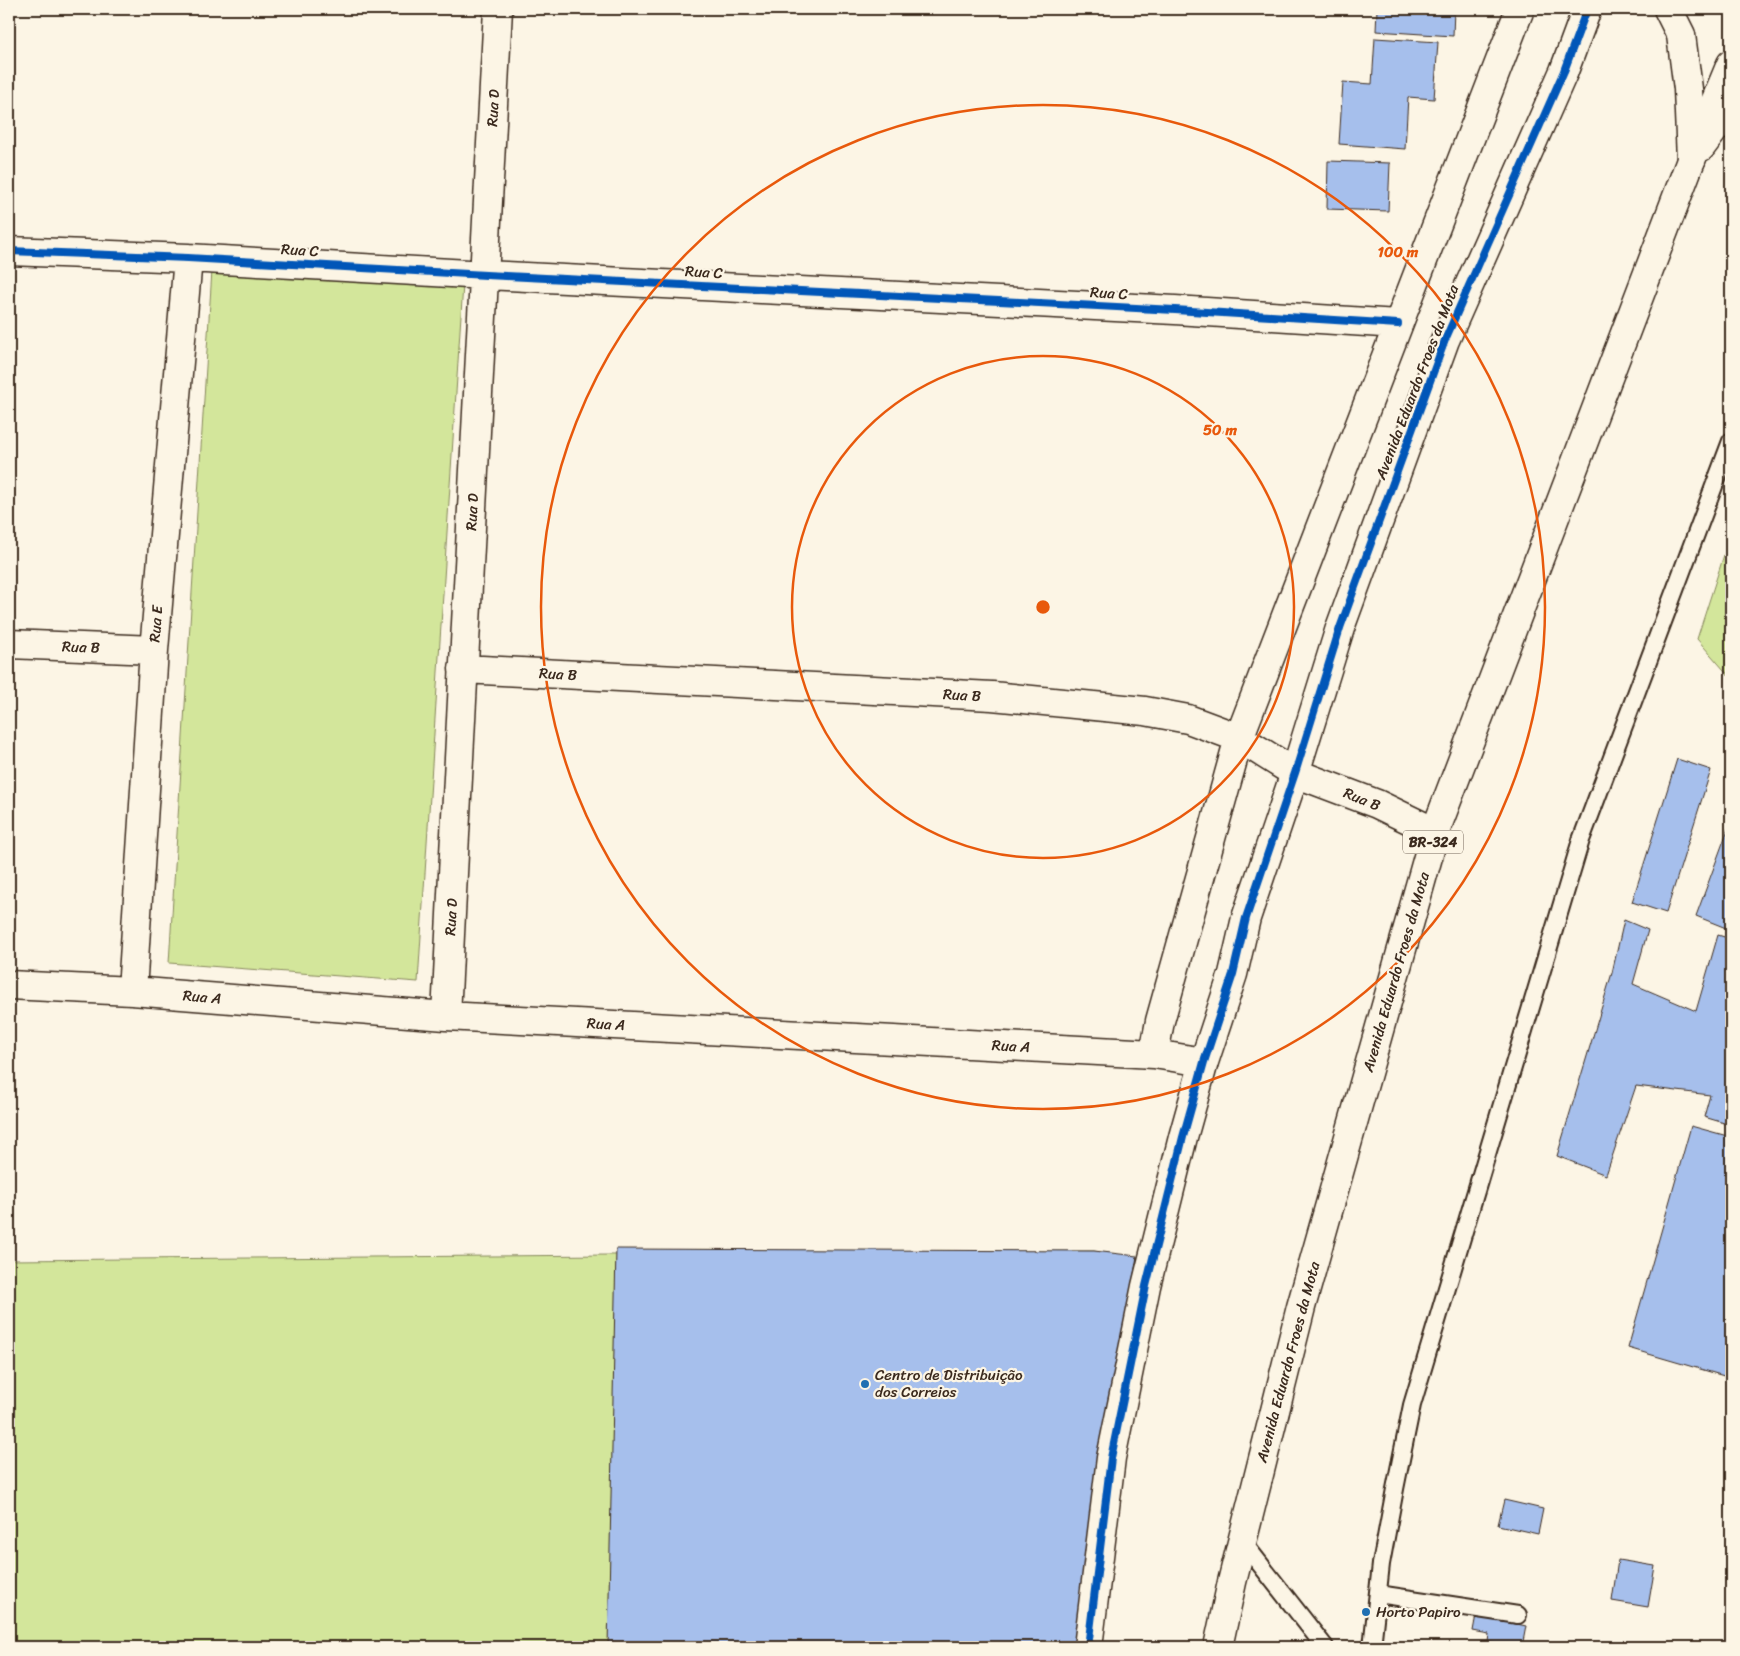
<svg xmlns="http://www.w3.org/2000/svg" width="1740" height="1656" font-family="Sriracha,sans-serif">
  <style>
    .green { fill: #d3e69b; stroke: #87885c }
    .building { fill: #a6bfec; stroke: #3b2a1e }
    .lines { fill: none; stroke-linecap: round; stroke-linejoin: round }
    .lane-casing { stroke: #3b2a1e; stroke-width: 20 }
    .street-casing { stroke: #3b2a1e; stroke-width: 31 }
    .primary-casing { stroke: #3b2a1e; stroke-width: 31 }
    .highway-casing { stroke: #3b2a1e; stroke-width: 31 }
    .lane { stroke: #fcf5e5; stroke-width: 16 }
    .street { stroke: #fcf5e5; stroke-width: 28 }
    .primary { stroke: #fcf5e5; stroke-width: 28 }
    .highway { stroke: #fcf5e5; stroke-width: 28 }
    .cycleway-casing { stroke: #fcf5e5; stroke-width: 11 }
    .cycleway { stroke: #0057b8; stroke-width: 8 }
    .ring { fill: none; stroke: #e8590c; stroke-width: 2.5 }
    .poi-dot { fill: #1f6fb2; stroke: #fcf5e5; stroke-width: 2 }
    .labels { text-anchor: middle; stroke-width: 4.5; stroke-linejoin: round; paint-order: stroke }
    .shield { fill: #fcf5e5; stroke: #75675a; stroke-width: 1 }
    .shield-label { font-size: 14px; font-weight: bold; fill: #3b2a1e }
    .street-label { font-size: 15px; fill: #3b2a1e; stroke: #fcf5e5 }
    .poi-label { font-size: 15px; fill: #3b2a1e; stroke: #fcf5e5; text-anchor: start }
    .centre { fill: #e8590c; stroke: #fcf5e5; stroke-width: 2.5 }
    .ring-label { font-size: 15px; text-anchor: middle; font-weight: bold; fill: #e8590c; stroke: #fcf5e5; stroke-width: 4.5; stroke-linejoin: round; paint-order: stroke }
  </style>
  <rect width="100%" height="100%" fill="#fcf5e5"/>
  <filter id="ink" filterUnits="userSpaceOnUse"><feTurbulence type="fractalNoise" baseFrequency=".02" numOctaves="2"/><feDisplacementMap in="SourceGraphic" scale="10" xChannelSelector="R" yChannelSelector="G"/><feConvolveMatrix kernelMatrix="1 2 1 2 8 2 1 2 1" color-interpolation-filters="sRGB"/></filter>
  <g filter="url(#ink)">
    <path class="green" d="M212,270l251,14 -45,698 -249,-19z
      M1731,533v145l-34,-39z
      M1094,1251l43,7 -70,389h-1058v-387z"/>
    <path class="building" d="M1377,9h77l-1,27 -77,-5z
      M1375,38l63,4 -4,57 -26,-2 -3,52 -66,-5 4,-62 29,2z
      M1328,161l62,2 -2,48 -61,-2z
      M1677,759l34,11 -45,143 -34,-11z
      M1731,821v109l-35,-14z
      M1624,920l24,10 -15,54 63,27 22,-76 13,4v186l-27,-8 6,-22 -74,-9 -30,89 -49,-19 55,-183z
      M1691,1126l40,11v241l-103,-30z
      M616,1249l478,2 43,5 -41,256 -20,135h-468z
      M1504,1500l39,9 -5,25 -40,-9z
      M1618,1560l37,6 -7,41 -36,-6z
      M1476,1615l50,11 -4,21h-10l-24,-5 1,-8 -16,-3z"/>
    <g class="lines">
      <defs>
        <path id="lane" d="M1242,1541l83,106
          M1378,1594l140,21
          M1372,1647l9,-83 14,-75 17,-84 169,-565 150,-399"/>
        <path id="street" d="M1668,9l13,26 7,54 3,71
          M9,251l179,7 298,17 689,35 223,14
          M9,644l145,6
          M463,669l529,27 153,15 43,8 51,19 56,35 82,31 58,28
          M9,985l123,6 314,25 708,38 50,8
          M132,991l22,-341 34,-392
          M446,1016c16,-336 36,-672 52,-1007
          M1154,1054l6,-33 79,-283 281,-729
          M1088,1647l23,-189 35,-172 37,-149 21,-75 29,-88 13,-56 49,-145 45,-145 105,-288 119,-269 23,-62"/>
        <path id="primary" d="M1701,147l30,-40"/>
        <path id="highway" d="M1218,1647l14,-65 69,-275 134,-475 256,-672 40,-96"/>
      </defs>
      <use href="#lane" class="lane-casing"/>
      <use href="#street" class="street-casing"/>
      <use href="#primary" class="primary-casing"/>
      <use href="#highway" class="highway-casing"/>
      <use href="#lane" class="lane"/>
      <use href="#street" class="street"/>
      <use href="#primary" class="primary"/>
      <use href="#highway" class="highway"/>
      <defs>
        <path id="cycleway" d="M9,251l179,7 298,17 689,35 223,14
          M1088,1647l23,-189 35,-172 37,-149 21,-75 29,-88 13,-56 49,-145 45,-145 105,-288 119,-269 23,-62"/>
      </defs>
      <use href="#cycleway" class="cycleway-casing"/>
      <use href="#cycleway" class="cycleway"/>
    </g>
  </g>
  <g class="ring">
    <circle cx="1043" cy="607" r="251"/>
    <circle cx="1043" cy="607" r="502"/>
  </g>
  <g class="poi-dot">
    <circle cx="865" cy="1384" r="5"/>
    <circle cx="1366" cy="1612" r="5"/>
  </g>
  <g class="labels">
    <rect class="shield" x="1403" y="830.5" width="60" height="23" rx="4"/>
    <g class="shield-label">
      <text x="1433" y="847">BR-324</text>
    </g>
    <g class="street-label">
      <text transform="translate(493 108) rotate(-87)" y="5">Rua D</text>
      <text transform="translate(300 250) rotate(3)" y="5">Rua C</text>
      <text transform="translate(704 272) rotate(3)" y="5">Rua C</text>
      <text transform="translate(1109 293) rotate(3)" y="5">Rua C</text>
      <text transform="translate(1417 382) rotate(-69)" y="5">Avenida Eduardo Froes da Mota</text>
      <text transform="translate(472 512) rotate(-87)" y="5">Rua D</text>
      <text transform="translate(156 624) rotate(-85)" y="5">Rua E</text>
      <text transform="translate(81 647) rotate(2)" y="5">Rua B</text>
      <text transform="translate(558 674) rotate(3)" y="5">Rua B</text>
      <text transform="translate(962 695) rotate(3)" y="5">Rua B</text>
      <text transform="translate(1362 799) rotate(22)" y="5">Rua B</text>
      <text transform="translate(451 917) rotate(-87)" y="5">Rua D</text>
      <text transform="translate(1396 972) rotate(-74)" y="5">Avenida Eduardo Froes da Mota</text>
      <text transform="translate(202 997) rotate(5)" y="5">Rua A</text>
      <text transform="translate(606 1024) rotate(3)" y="5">Rua A</text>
      <text transform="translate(1011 1046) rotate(3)" y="5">Rua A</text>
      <text transform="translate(1288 1362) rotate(-75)" y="5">Avenida Eduardo Froes da Mota</text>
    </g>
    <g class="poi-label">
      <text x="875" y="1380">Centro de Distribuição<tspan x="875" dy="17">dos Correios</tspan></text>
      <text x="1376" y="1617">Horto Papiro</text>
    </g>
  </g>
  <circle cx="1043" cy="607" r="8" class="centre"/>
  <g class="ring-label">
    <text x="1398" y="257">100 m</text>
    <text x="1220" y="435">50 m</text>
  </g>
  <rect width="1740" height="1656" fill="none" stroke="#fcf5e5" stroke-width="30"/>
  <rect x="15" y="15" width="1710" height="1626" fill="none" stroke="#3b2a1e" stroke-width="2" filter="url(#ink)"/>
</svg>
